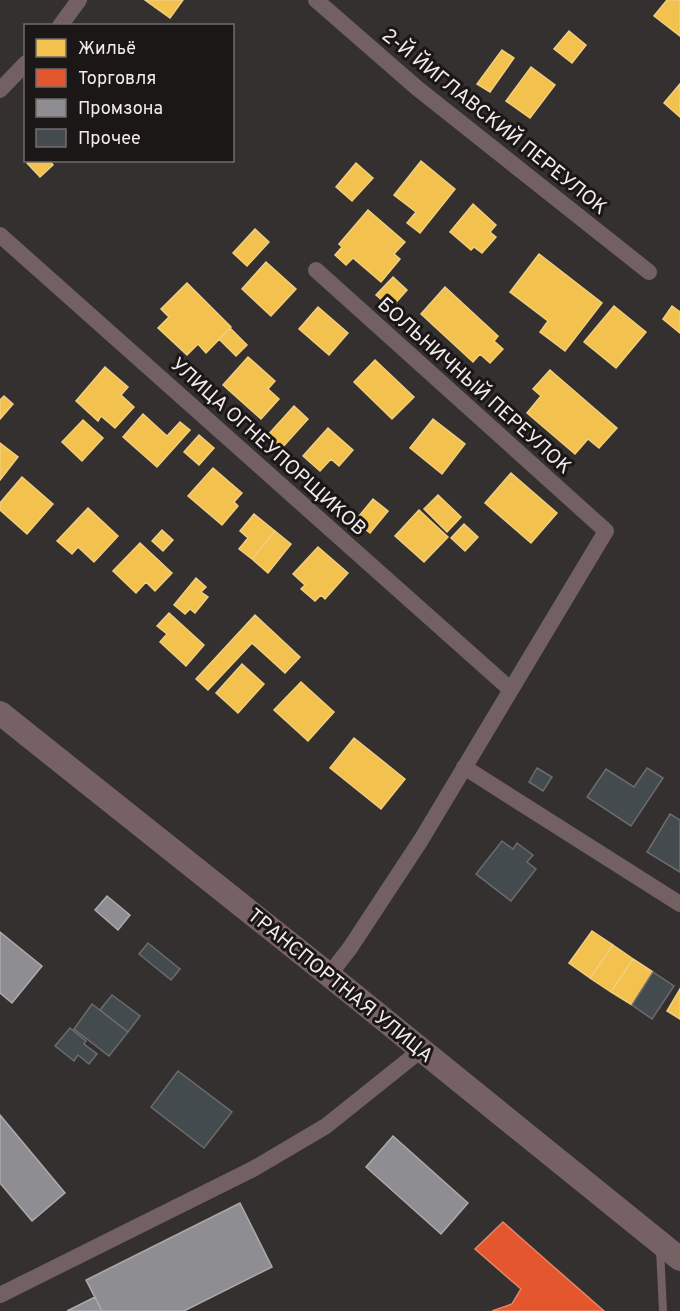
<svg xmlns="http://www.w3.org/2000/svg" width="680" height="1311" font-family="Overpass,sans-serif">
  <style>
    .homes { fill: #f2c14e; stroke: #f2ce7d; stroke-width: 1.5 }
    .shops { fill: #e4572e; stroke: #e88467; stroke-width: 1.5 }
    .industry { fill: #8d8d92; stroke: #acaaad; stroke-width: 1.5 }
    .building { fill: #434b4e; stroke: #6c6c6d; stroke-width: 1.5 }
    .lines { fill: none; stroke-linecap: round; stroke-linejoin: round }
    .service { stroke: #726062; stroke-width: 8 }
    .minor { stroke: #726062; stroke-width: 16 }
    .secondary { stroke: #766264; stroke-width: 24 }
    .labels { text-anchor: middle; stroke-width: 6; stroke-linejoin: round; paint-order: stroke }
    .street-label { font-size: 20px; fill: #f3ecec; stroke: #1c1717 }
  </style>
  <rect width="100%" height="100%" fill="#353030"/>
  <path class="homes" d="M145,0h38l-13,18z
    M667,0h13v36l-26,-20z
    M569,31l17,14 -14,18 -18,-14z
    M502,50l12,8 -24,34 -13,-8z
    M531,67l24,18 -25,33 -24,-17z
    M680,84v33l-16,-14z
    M30,160h19l4,5 -13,12 -13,-14z
    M421,161l34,28 -35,44 -13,-10 9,-11 -22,-17z
    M356,163l17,15 -21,23 -16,-14z
    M473,204l23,21 -6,7 6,5 -14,16 -8,-6 -3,3 -21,-18z
    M368,210l37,32 -11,12 6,5 -19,23 -28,-24 -7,7 -11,-10 7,-8 -3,-3z
    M255,229l14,13 -22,24 -14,-13z
    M539,254l63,49 -37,48 -25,-19 8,-11 -38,-29z
    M266,262l30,27 -25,27 -29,-27z
    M393,277l14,13 -16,18 -15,-13z
    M187,283l44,44 -25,26 -8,-9 -11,11 -29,-27 11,-11 -8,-8z
    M445,287l53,49 -4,5 9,8 -13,14 -10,-9 -7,8 -52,-48z
    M614,306l32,26 -30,36 -32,-26z
    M672,306l8,6v21l-17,-14z
    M318,307l30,26 -19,22 -30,-26z
    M230,328l17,17 -11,11 -17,-17z
    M248,357l27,24 -7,8 11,10 -18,20 -38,-34z
    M375,360l39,37 -22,22 -38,-37z
    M105,367l23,20 -7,8 13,12 -19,21 -14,-12 -3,5 -22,-20z
    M550,370l67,58 -18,20 -11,-9 -13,15 -48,-41 14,-17 -8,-7z
    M4,396l9,8 -13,15v-19z
    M294,406l14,13 -27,30 -14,-13z
    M143,414l24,22 13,-14 10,8 -33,37 -34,-30z
    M433,419l32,25 -23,30 -32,-26z
    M83,420l20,18 -21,23 -20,-19z
    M328,428l25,22 -14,16 -8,-7 -11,12 -17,-15z
    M199,435l15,13 -15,17 -15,-13z
    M0,443l18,14 -18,23z
    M213,468l29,25 -8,9 4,4 -16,19 -34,-29z
    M511,473l46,40 -26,30 -46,-40z
    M22,477l31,27 -26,30 -27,-24v-7z
    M438,495l23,22 -14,15 -23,-23z
    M373,499l15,12 -18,22 -15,-12z
    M88,508l30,28 -24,26 -16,-15 -6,7 -15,-13z
    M419,510l29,27 -24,25 -29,-26z
    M254,514l21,17 -23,28 -13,-10 9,-11 -8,-7z
    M464,524l14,13 -13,14 -14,-13z
    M162,530l11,10 -10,11 -11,-10z
    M275,531l16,13 -23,29 -16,-14z
    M140,543l32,30 -17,18 -9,-9 -10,11 -23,-22z
    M318,547l30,26 -23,26 -4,-4 -6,6 -14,-12 4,-4 -12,-11z
    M196,578l10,9 -5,5 7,5 -13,16 -5,-4 -5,5 -11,-9z
    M169,613l35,32 -18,21 -26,-24 7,-8 -10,-8z
    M255,615l45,42 -15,16 -33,-30 -44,47 -12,-11z
    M242,664l22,20 -26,29 -22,-20z
    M301,682l33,30 -26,29 -34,-31z
    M354,738l51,41 -24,30 -51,-41z
    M592,931l21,14 -23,33 -21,-15z
    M613,945l20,14 -22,33 -21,-14z
    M633,959l20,13 -21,33 -21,-13z
    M680,989v30l-13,-8z"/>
  <path class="shops" d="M503,1222l44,39 57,50h-112l20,-7 9,-15 -46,-40z"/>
  <path class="industry" d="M107,896l23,19 -12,15 -23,-20z
    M0,932l42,34 -30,37 -12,-10z
    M0,1115l65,78 -33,28 -32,-38z
    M393,1136l75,67 -27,31 -75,-67z
    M240,1203l32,64 -88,44h-82l-16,-31z
    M95,1297l7,14h-35z"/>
  <path class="building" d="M537,768l15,9 -9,14 -14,-9z
    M647,768l16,10 -32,48 -44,-29 19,-28 28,18z
    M670,814l10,6v52l-33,-20z
    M502,841l11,8 4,-6 16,12 -6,7 9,7 -25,32 -35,-27z
    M148,943l32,26 -9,11 -32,-26z
    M653,972l21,14 -22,33 -20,-14z
    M112,995l28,21 -12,16 -28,-22z
    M92,1004l36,28 -19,24 -35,-27z
    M70,1028l16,13 -2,3 13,10 -8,10 -11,-9 -4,6 -19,-15z
    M178,1071l54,41 -28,36 -53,-41z"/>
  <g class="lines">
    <path class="service" d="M660,1249l3,62"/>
    <path class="minor" d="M316,0l101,88 232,184
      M60,26l19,-26
      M0,90l26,-27
      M0,235l510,454
      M316,270l290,261 -185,309 -71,108 -21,27
      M464,767l216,137
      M0,1295l253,-126 73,-43 95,-76"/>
    <path class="secondary" d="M0,713l329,262 351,284"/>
  </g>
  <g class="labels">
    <g class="street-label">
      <text transform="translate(495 121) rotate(39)" y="7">2-Й ЙИГЛАВСКИЙ ПЕРЕУЛОК</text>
      <text transform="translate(475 385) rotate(42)" y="7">БОЛЬНИЧНЫЙ ПЕРЕУЛОК</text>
      <text transform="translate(269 446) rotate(42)" y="7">УЛИЦА ОГНЕУПОРЩИКОВ</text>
      <text transform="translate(341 985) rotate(39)" y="7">ТРАНСПОРТНАЯ УЛИЦА</text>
    </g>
  </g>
  <rect x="24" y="24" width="210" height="138" fill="#1c1717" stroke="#726c6c" stroke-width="1.5"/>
  <rect x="36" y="39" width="30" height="18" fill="#f2c14e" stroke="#726c6c" stroke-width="1.5"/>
  <text x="78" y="54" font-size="18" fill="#f3ecec">Жильё</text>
  <rect x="36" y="69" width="30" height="18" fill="#e4572e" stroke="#726c6c" stroke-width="1.5"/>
  <text x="78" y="84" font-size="18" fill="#f3ecec">Торговля</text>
  <rect x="36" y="99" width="30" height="18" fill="#8d8d92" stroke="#726c6c" stroke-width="1.5"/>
  <text x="78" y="114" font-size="18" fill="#f3ecec">Промзона</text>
  <rect x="36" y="129" width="30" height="18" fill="#434b4e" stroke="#726c6c" stroke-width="1.5"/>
  <text x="78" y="144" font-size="18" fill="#f3ecec">Прочее</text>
</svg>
